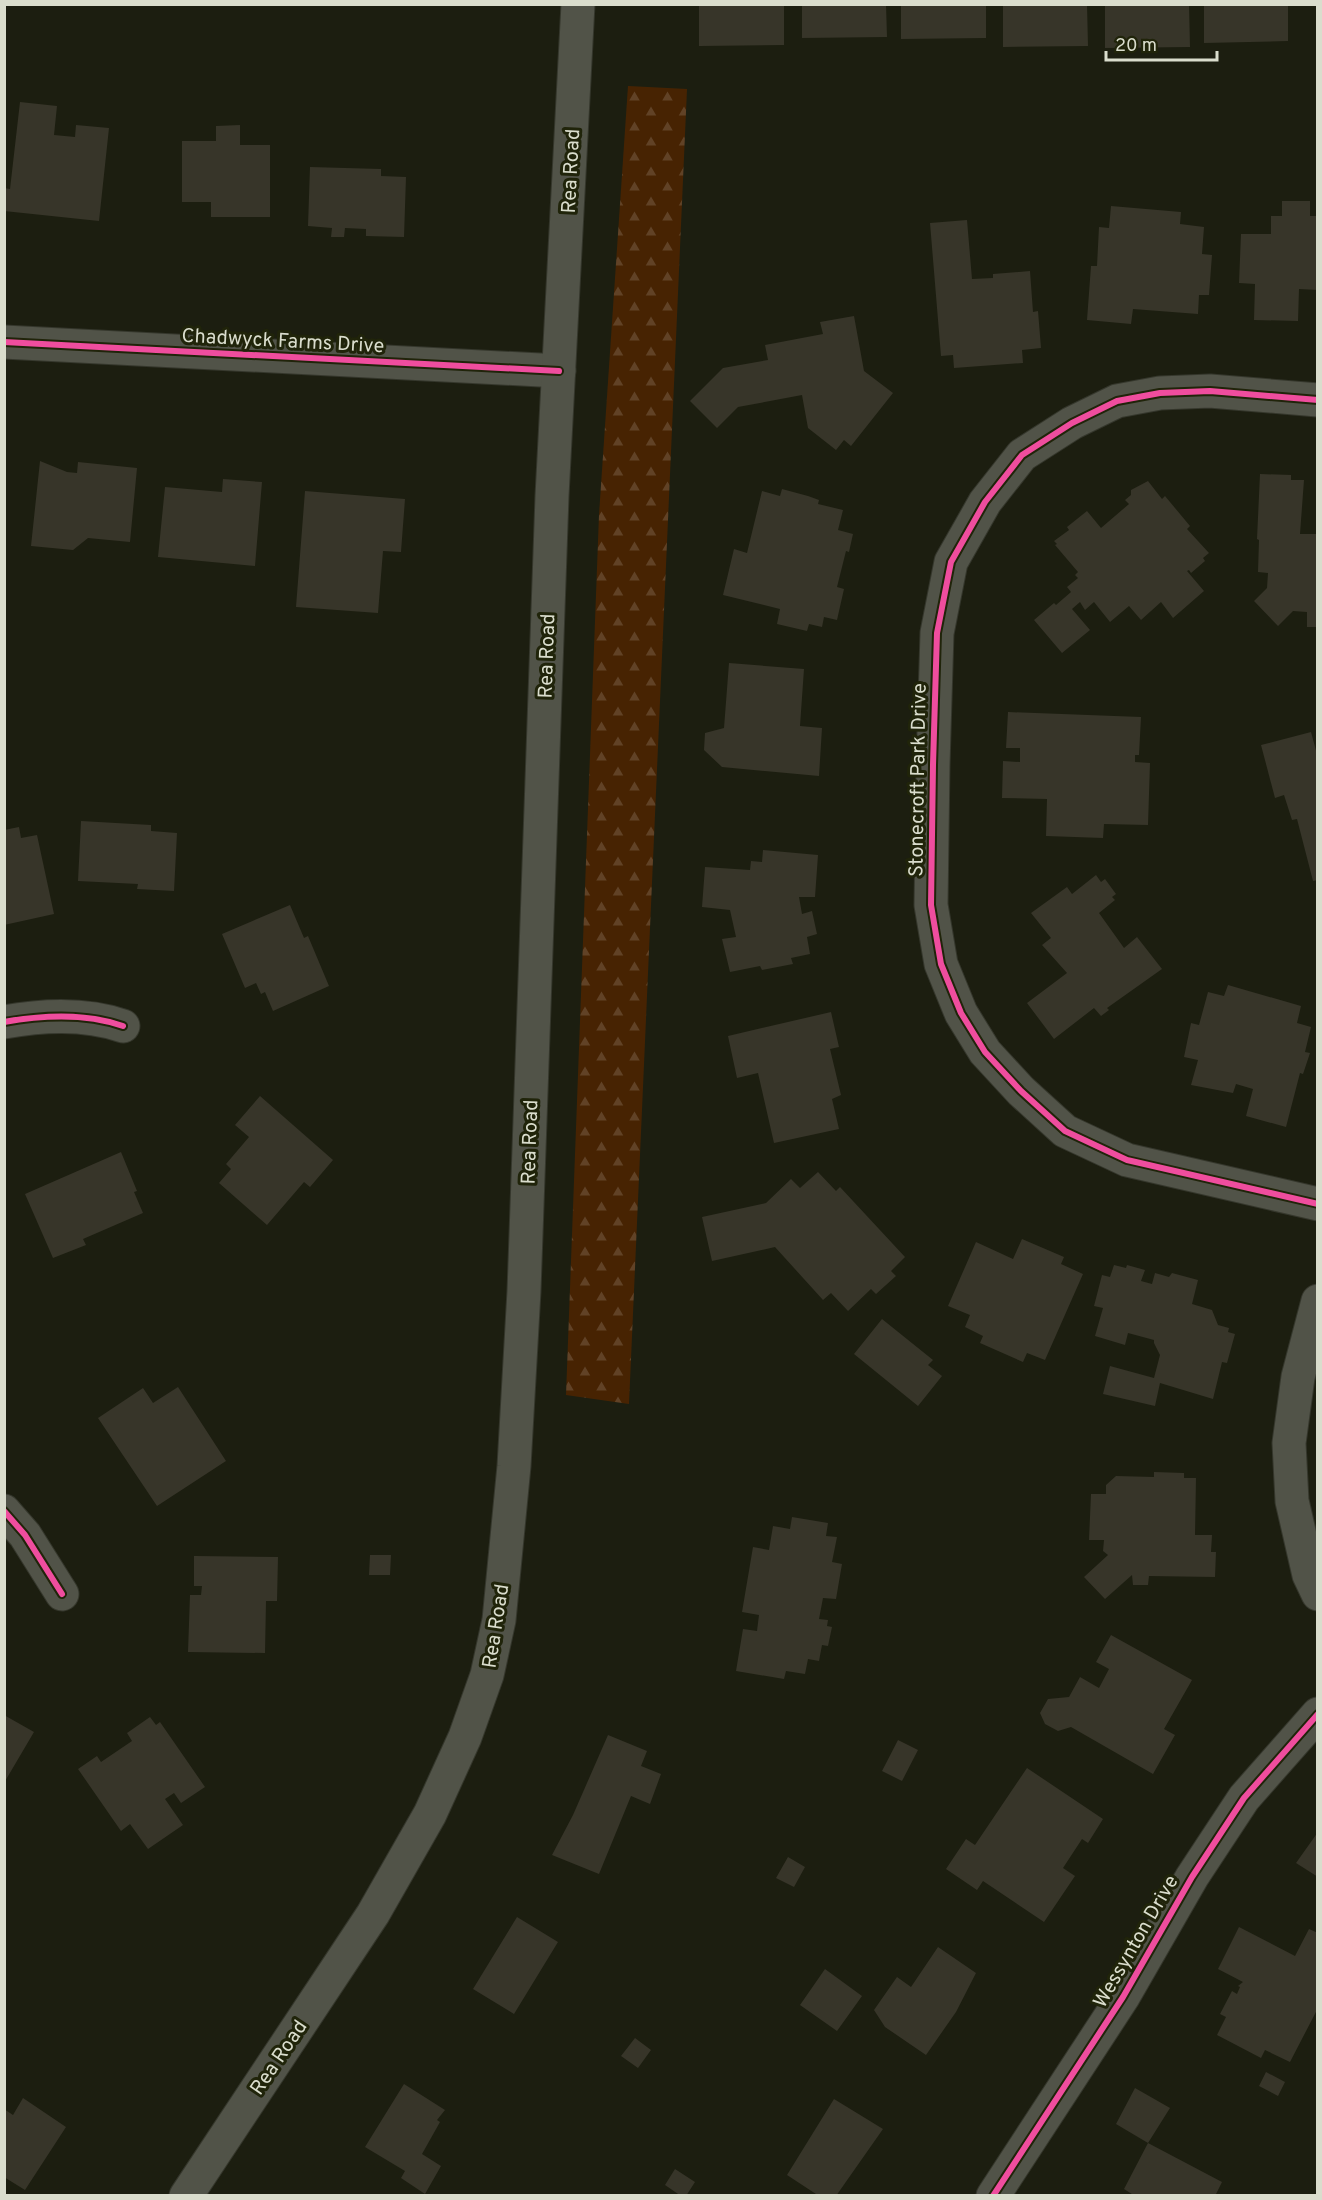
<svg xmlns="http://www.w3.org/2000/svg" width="1322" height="2200" font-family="Overpass,sans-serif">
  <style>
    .forest { fill: url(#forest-firs) }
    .building { fill: #373529 }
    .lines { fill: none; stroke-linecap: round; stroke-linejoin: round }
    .street-casing { stroke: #35372c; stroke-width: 35 }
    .secondary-casing { stroke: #35372c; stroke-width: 35 }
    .street { stroke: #515348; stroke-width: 33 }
    .secondary { stroke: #515348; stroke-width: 33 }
    .cycleway-casing { stroke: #20240a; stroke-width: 10 }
    .cycleway { stroke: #ef4d9e; stroke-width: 6 }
    .labels { text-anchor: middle; stroke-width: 6; stroke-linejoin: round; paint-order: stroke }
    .street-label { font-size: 20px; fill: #daddcd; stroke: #20240a }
  </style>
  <defs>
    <pattern id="forest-firs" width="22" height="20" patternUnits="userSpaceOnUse" patternTransform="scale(1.5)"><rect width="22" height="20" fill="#472302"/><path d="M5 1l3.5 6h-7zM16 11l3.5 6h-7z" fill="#614226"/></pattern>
  </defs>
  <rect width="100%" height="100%" fill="#1c1e10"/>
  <path class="forest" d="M628,86l59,3 -58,1315 -63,-9 33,-880z"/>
  <path class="building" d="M699,4h85v41l-85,1z
    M802,4h84l1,33 -85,1z
    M1003,4h84l1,42 -85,1z
    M1105,4h84l1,43 -85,1z
    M1204,4h84v37l-84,2z
    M901,5h85v33l-85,1z
    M20,102l37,4 -3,29 21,2 1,-12 33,3 -10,93 -95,-10v-23l6,1z
    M240,125v20h30v72h-59v-15h-29v-61h34v-15z
    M310,167l71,2v7l25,1 -2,60 -38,-1v-7l-21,-1 -1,9h-13l1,-9 -24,-2z
    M1282,201h28v15h8v74l-19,-1 -1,32 -44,-1 1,-36 -16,-1 2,-49h30v-18h11z
    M1111,206l70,6 -1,12 24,3 -2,27 10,1 -3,40h-10l-1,19 -65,-5 -2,15 -44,-4 4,-54h6l2,-39 10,1z
    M967,220l5,59 21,-1v-4l37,-3 3,41 5,-1 3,37 -19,2 1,13 -69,5 -1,-13 -12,1 -11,-133z
    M854,316l10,55 29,22 -42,53 -7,-6 -8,10 -28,-22 -6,-33 -64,12 -21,21 -27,-27 33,-33 45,-8 -3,-15 58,-11 -3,-12z
    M40,461l27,11 10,1 1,-11 59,6 -7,74 -42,-4 -15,12 -42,-4z
    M1260,474l31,1v5h13l-4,54h18v93h-11v-15l-14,-1 -15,15 -24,-25 13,-13 1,-15 -10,-1 1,-32 -2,-1z
    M223,479l39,3 -7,84 -97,-9 7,-70 57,5z
    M1148,481l14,18 3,-3 25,30 -3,3 22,24 -6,5 2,3 -14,12 -2,-3 -2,1 17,20 -31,27 -12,-16 -20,18 -12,-14 -19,16 -16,-20 -9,8 -5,-8 -8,7 18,21 -28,23 -28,-33 20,-17 2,2 15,-13 -4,-5 11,-9 -3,-3 3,-3 -23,-27 2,-1 -3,-3 15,-11 -2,-3 20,-16 14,17 28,-24 -4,-4 6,-5v-5z
    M782,489l26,7 11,4 -1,4 25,6 -5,20 15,4 -4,18 -3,-1 -9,36 7,2 -7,31 -13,-3 -2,10 -13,-3 -2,7 -30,-7 3,-15 -57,-14 11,-46 13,4 15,-62 18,5z
    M305,491l100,8 -4,53 -18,-1 -5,62 -82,-6z
    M729,663l75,6 -4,57 22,2 -3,48 -97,-9 -18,-17 1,-17 19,-5z
    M1008,712l133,5 -2,38h-4v7l15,1 -2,62 -44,-1 -1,14 -57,-2 1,-37 -45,-1 1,-37 17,1v-14h-14z
    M1311,732l7,26v122l-5,1 -16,-62 -5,1 -8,-25 -9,3 -14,-53z
    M81,821l70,4v6l26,2 -3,58 -37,-2 1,-5 -60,-3z
    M19,827l2,11 16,-3 17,79 -50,11v-95z
    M763,850l55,5 -3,42h-16l3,17 10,-3 5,23 -10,3 3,17 -19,4 2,6 -31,6 -2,-4 -30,6 -8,-33 14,-2 -6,-27 -28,-3 3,-40 45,3 1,-9 11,1z
    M1096,875l5,7 4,-3 11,15 -4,3 3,3 -16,13 25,35 13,-11 25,32 -55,39 2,2 -8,6 -7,-8 -40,31 -27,-36 40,-30 -25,-28 9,-7 -20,-25 36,-26 5,7z
    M290,905l14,33 4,-2 21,50 -56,25 -8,-19 -4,2 -5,-11 -11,5 -23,-54z
    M1228,985l73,21 -4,17 14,4 -6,25 5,1 -7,21 -3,-1 -14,54 -40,-11 7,-27 -17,-5 -3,9 -42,-8 7,-25 -14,-3 7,-34 8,2 9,-33 16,4z
    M831,1012l8,35 -9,2 11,46 -9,4 7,30 -65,14 -16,-70 -21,5 -9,-42z
    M260,1096l73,64 -23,27 -6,-5 -37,43 -48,-42 12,-14 -5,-5 23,-27 -14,-12z
    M121,1152l16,39 -3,1 9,21 -60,26 3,6 -33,13 -28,-64z
    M818,1172l18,19 4,-4 65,70 -14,14 5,5 -20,18 -5,-5 -23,22 -17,-18 -8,7 -48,-53 -63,14 -10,-44 64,-14 25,-24 9,9z
    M1022,1239l42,18 -3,7 22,10 -38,86 -18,-7 -4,9 -43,-19 3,-7 -18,-9 5,-12 -22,-9 28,-64 37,17z
    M1114,1265l12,3 1,-3 18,5 -4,11 11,3 3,-11 14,4 3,-4 26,7 -6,24 20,6 6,15 11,3 -1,4 7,2 -8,29 -5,-1 -9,37 -53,-16 -5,23 -52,-12 7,-28 44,12 6,-23 -6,-12v-3l-26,-7 -3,12 -30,-9 8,-28 -9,-2 8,-31 8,2z
    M882,1319l51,41 -5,5 14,11 -24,30 -64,-52z
    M178,1387l48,74 -69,45 -59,-88 45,-30 10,15z
    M1154,1472l30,1v5h12l-1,57h17l-1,17h5l-1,25 -66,-1 -1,9h-15l-1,-10 -27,24 -21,-22 24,-22 -5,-4 1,-11h-15l2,-46h15v-9l10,-9 38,1z
    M792,1517l36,6 -2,13 11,1 -5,25 10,2 -6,35 -13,-1 -4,21 9,1 -1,6 5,1 -4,19 -6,-1 -3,16 -11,-2 -3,15 -19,-3 -2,8 -48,-8 7,-42 14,2 2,-16 -17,-3 11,-65 16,3 4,-24 17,3z
    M370,1555h21l-1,20h-21z
    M194,1556l84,1 -1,44h-11l-1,52 -77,-1 2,-57h11l1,-9h-8z
    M1111,1635l81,45 -28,49 11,6 -22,39 -82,-47 -13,4 -13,-7 -5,-11 8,-14 21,-2 11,-20 19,11 10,-19 -13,-7z
    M4,1715l30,17 -30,51z
    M150,1717l6,8 4,-3 45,65 -24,16 -7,-10 -9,6 18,26 -35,24 -18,-25 -9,7 -43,-62 19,-13 4,6 31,-21 -5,-8z
    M608,1735l39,16 -6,15 20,8 -11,30 -19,-8 -32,78 -47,-19 21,-40z
    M898,1740l20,10 -16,31 -20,-10z
    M1027,1768l76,51 -15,24 -6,-4 -19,29 12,8 -31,46 -61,-41 -6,9 -31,-21 20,-30 9,6z
    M1318,1832v45l-22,-14z
    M788,1857l17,10 -11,20 -18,-9z
    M517,1917l41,25 -44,72 -41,-25z
    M1239,1927l56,29 14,-27 9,4v75l-28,54 -25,-12 -4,8 -44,-23 9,-18 -6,-3 12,-23 5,3 3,-7 -2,-1 5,-4 -25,-13z
    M938,1947l38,26 -20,39 -30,43 -41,-28 -11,-17 23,-33 14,10z
    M825,1969l37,27 -25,35 -37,-26z
    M635,2038l16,12 -13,18 -17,-12z
    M1266,2072l19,10 -7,14 -19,-10z
    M404,2084l41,26 -8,10 3,2 -18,32 19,12 -16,28 -24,-16 4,-7 -40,-24z
    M1135,2088l35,20 -22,35 -32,-19z
    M23,2098l43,29 -41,63 -21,-13v-68l9,6z
    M834,2099l49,30 -47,67h-17l-32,-21z
    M1148,2143l74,39 -7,14h-80l-11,-7z
    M675,2169l20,13 -9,14h-5l-16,-11z"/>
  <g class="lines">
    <defs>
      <path id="street" d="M4,342l555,29
        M1318,400l-108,-9 -50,2 -43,8 -45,22 -50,32 -37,47 -34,60 -14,71 -4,132 -2,140 10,59 20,49 24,39 36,39 44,40 62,29 191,44
        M4,1022c39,-7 82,-9 119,4
        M1318,1301l-20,76 -9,66 3,58 17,74 9,19
        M4,1511l21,24 37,59
        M993,2196l130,-199 69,-120 52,-79 74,-84"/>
      <path id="secondary" d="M186,2196l187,-282 57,-100 35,-77 22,-62 12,-55 15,-154 10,-175 28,-795 26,-492"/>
    </defs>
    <use href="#street" class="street-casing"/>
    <use href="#secondary" class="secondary-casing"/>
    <use href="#street" class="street"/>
    <use href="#secondary" class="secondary"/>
    <defs>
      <path id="cycleway" d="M4,342l555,29
        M1318,400l-108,-9 -50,2 -43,8 -45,22 -50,32 -37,47 -34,60 -14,71 -4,132 -2,140 10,59 20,49 24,39 36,39 44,40 62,29 191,44
        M4,1022c39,-7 82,-9 119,4
        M4,1511l21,24 37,59
        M993,2196l130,-199 69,-120 52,-79 74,-84"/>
    </defs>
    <use href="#cycleway" class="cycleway-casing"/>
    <use href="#cycleway" class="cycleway"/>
  </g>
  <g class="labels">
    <g class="street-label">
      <text transform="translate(570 171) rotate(-87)" y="7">Rea Road</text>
      <text transform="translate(283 340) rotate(3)" y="7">Chadwyck Farms Drive</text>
      <text transform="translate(546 656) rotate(-88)" y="7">Rea Road</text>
      <text transform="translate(917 780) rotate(-89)" y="7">Stonecroft Park Drive</text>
      <text transform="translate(529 1142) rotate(-88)" y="7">Rea Road</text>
      <text transform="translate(495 1626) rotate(-81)" y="7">Rea Road</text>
      <text transform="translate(1135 1941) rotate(-60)" y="7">Wessynton Drive</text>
      <text transform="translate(278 2057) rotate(-56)" y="7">Rea Road</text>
    </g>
  </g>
  <rect width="1322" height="2200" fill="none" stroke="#daddcd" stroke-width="12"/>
  <path d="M1106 51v9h111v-9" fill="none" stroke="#daddcd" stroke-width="3"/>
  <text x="1115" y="51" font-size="18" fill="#daddcd" stroke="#20240a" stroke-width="4.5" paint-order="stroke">20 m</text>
</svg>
